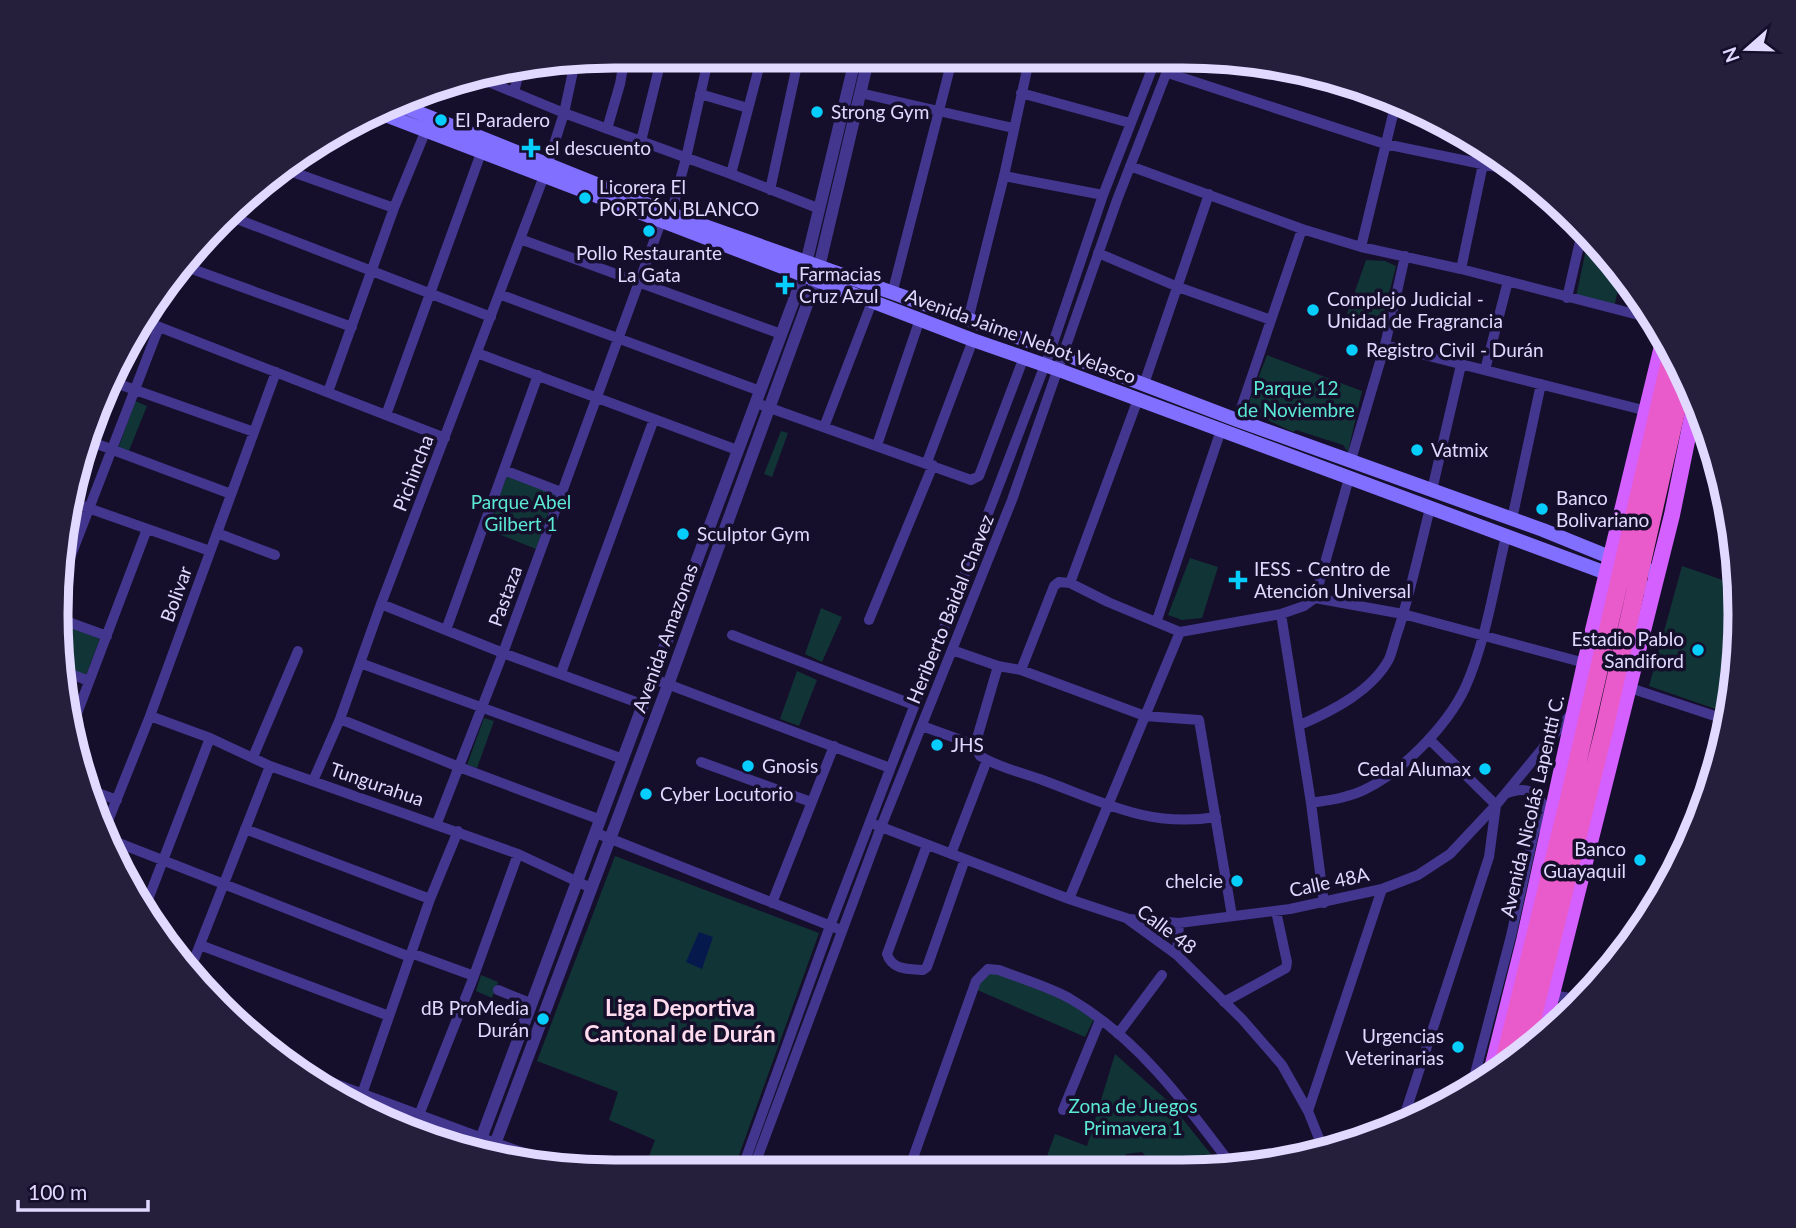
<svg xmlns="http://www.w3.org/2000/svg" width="1796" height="1228" font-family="Lato,sans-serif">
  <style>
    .green { fill: #113436 }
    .water { fill: #06194d }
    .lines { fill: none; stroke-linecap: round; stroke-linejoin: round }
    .minor { stroke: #42368e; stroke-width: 10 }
    .tertiary { stroke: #42368e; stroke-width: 12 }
    .secondary { stroke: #8170ff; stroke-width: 14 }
    .primary { stroke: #d360ff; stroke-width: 16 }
    .trunk { stroke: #e95aca; stroke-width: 18 }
    .poi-dot { fill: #05ceff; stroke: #160f2b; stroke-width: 2.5 }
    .labels { text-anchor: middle; stroke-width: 7; stroke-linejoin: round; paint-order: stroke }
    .poi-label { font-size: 19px; fill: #e1d9ff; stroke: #160f2b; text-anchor: start }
    .street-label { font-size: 19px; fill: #e1d9ff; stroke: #160f2b }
    .park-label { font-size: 19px; fill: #5be9d4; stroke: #160f2b }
    .quarter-label { font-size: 23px; font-weight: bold; fill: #ffdbee; stroke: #160f2b }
    .rim { fill: none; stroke: #e1d9ff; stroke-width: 9 }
  </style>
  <rect width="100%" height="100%" fill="#160f2b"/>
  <path class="green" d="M1589,235l33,39 -8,33 -38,-10z
    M1366,260l19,1 11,5 -15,60 -34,-12z
    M1267,355l95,36 -14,61 -5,-7 -47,-15 -3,2 -47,-22z
    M135,401l12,5 -19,47 -10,-4z
    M781,431l7,2 -16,44 -8,-3z
    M507,476l48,18 -19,55 -50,-20z
    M1190,558l28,9 -16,51 -20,2 -14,-5z
    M1682,566l55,19 3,29 -10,100 -81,-28z
    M821,608l21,9 -20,45 -17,-8z
    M60,623l40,16 -14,36 -23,-9z
    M797,671l20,9 -18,46 -19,-7z
    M484,718l10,3 -17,47 -10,-3z
    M615,856l204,77 -86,239h-40l-44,-16 6,-16 -46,-20 9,-28 -81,-31z
    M988,969l56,19 51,29 -10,20 -110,-48z
    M481,975l17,7 -6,16 -16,-7z
    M1115,1054l54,48 53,66 -40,4h-32l2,-8 -10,-12 -16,2 -8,18h-39l-33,-13 9,-25 32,12z"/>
  <path class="water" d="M699,932l14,5 -11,32 -16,-7z"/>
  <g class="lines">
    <path class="minor" d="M1168,73l217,71 121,25
      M479,78l85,35 167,61 89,35
      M514,92l5,-20
      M860,93l153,35
      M1021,93l109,30
      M700,94l48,14
      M607,129l13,-45 5,-28
      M641,141l21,-85
      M1130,166l172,63 59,18 100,22 193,50
      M284,169l110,39
      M731,174l31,-118
      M1004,176l99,19
      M770,190l29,-134
      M671,214l15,-56 23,-102
      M232,217l259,100
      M520,239l261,95
      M1361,247l35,-145
      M1098,253l80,34 93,33
      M181,265l171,62
      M1461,269l22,-105
      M499,294l261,97
      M892,294l61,-238
      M1567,298l16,-70
      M968,320l36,-144 26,-120
      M144,321l301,117
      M1385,345l262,66
      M477,353l260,97
      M1485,370l23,-89
      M110,381l144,51
      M1144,384l65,-190
      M328,392l66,-184 32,-78
      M756,403l215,77 8,-4 45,-119
      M386,415l95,-262
      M1237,420l65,-191
      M824,427l48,-125
      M89,441l142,53
      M877,445l43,-126
      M1351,460l34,-115 20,-89
      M927,462l46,-122
      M504,470l57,22
      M1432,490l29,-125
      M74,503l136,48
      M1512,519l29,-135
      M217,533l58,22
      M1070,583l68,-184
      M58,589l101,-262
      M1315,598l88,16 182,49
      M381,604l122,49 141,52
      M1281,614l30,189 13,100
      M60,619l47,17
      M869,620l64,-155
      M1157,620l64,-190
      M446,630l92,-255
      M732,635l182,70
      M952,650l46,16 23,4 124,46 54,4 33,196
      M360,663l263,96
      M998,666l-23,79 5,11c19,12 44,17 65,25 60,22 105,47 171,36
      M1021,670l33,-84 5,-4 11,1 38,19 72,30 101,-18 23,-8 11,-8 34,-120
      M63,671l26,10
      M561,673l93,-254
      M654,679l236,89
      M1627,687l103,34
      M150,716l60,22 60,28 248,88 73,34
      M340,719l119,48 142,53
      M1300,725c32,-14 72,-34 89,-66 4,-9 6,-21 10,-31 12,-39 21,-80 31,-120
      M922,726l53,19
      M70,732l77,-203
      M253,757l45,-106
      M701,762l110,40
      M313,781l27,-62 41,-115 163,-428 20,-63 11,-51
      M92,791l25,9
      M1311,803c18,-3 36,-5 53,-13 38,-18 83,-64 101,-102 21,-47 29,-102 41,-152
      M437,823l66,-170 158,-431
      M876,825l193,74 57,19 51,37 65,64 40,46 26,46 16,40
      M106,826l44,-110 126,-344
      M245,829l185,70
      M596,833l240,95
      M111,840l299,117
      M927,845l-40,109c5,16 21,15 36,16l4,-3 38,-108
      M951,854l36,-94
      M1069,899l111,-267
      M772,903l62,-157
      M144,910l66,-172
      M1129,919l50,4 111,-14 92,-20 36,-14 32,-21 46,-49 76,-92
      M200,945l189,71
      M411,953l63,23
      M1177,955l2,-32
      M190,970l80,-204
      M498,990l32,13
      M1551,995l32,5
      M1224,1002l62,-34 1,-6 -11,-51
      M1118,1034l44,-59
      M1471,1089l40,-153 23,-104 8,-13 8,-4c-13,-20 -19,-32 -45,-21
      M362,1094l68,-195 28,-68
      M1063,1110l37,-90
      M1308,1111l74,-222
      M419,1115l53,-134 46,-127
      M1401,1126l88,-269 7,-52 -67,-66
      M431,1136l5,-14
      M476,1151l5,-12
      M741,1172l89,-246 221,-577 52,-154 54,-139
      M752,1172l129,-345 131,-327 105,-300 56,-144
      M908,1172l68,-191 12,-12 11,1c23,9 48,16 70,28 69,40 117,106 164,169"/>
    <path class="tertiary" d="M314,1077l181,67 67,23
      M481,1139l322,-863 53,-220
      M495,1144l173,-459 148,-405 53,-224"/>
    <path class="secondary" d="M397,104l274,110 380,135 186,71 306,110 69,28 45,15
      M380,113l593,227 86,30 593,220"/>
    <path class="primary" d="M1541,1038l131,-523 24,-118
      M1489,1080l35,-139 61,-278 79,-325"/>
    <path class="trunk" d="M1524,1052l81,-326 79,-350
      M1502,1070l67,-271 103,-447"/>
  </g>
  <g class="poi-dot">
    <circle cx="817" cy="112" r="7"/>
    <circle cx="441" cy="120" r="7"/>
    <path d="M527.5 137.5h7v7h7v7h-7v7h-7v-7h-7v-7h7z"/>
    <circle cx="585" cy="198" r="7"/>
    <circle cx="649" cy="231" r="7"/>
    <path d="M781.5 274.5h7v7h7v7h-7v7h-7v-7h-7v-7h7z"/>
    <circle cx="1313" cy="310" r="7"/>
    <circle cx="1352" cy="350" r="7"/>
    <circle cx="1417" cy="450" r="7"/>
    <circle cx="1542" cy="509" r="7"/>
    <circle cx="683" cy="534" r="7"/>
    <path d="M1234.5 569.5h7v7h7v7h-7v7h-7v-7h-7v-7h7z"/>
    <circle cx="1698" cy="650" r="7"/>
    <circle cx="937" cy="745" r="7"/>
    <circle cx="748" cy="766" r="7"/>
    <circle cx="1485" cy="769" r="7"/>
    <circle cx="646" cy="794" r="7"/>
    <circle cx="1640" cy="860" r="7"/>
    <circle cx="1237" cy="881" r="7"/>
    <circle cx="543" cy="1019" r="7"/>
    <circle cx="1458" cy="1047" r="7"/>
  </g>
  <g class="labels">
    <g class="poi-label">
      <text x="831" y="119">Strong Gym</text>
      <text x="455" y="127">El Paradero</text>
      <text x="545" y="155">el descuento</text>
      <text x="599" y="194">Licorera El<tspan x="599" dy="22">PORTÓN BLANCO</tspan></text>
      <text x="649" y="260" text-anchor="middle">Pollo Restaurante<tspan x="649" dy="22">La Gata</tspan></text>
      <text x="799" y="281">Farmacias<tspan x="799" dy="22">Cruz Azul</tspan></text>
      <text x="1327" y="306">Complejo Judicial -<tspan x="1327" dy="22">Unidad de Fragrancia</tspan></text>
      <text x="1366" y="357">Registro Civil - Durán</text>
      <text x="1431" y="457">Vatmix</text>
      <text x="1556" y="505">Banco<tspan x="1556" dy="22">Bolivariano</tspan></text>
      <text x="697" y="541">Sculptor Gym</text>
      <text x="1254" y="576">IESS - Centro de<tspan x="1254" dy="22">Atención Universal</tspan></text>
      <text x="1684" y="646" text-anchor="end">Estadio Pablo<tspan x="1684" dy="22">Sandiford</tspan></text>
      <text x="951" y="752">JHS</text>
      <text x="762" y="773">Gnosis</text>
      <text x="1471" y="776" text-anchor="end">Cedal Alumax</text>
      <text x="660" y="801">Cyber Locutorio</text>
      <text x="1626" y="856" text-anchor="end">Banco<tspan x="1626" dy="22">Guayaquil</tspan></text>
      <text x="1223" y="888" text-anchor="end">chelcie</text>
      <text x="529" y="1015" text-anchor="end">dB ProMedia<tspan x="529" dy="22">Durán</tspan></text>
      <text x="1444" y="1043" text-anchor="end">Urgencias<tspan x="1444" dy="22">Veterinarias</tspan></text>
    </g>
    <g class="street-label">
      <text transform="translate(1021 336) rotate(20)" y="7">Avenida Jaime Nebot Velasco</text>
      <text transform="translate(413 473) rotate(-69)" y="7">Pichincha</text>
      <text transform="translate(176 594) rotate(-70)" y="7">Bolivar</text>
      <text transform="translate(505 596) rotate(-70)" y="7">Pastaza</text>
      <text transform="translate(950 609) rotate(-68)" y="7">Heriberto Baidal Chavez</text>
      <text transform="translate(665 638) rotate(-70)" y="7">Avenida Amazonas</text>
      <text transform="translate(377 784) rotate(19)" y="7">Tungurahua</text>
      <text transform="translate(1532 806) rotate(-77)" y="7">Avenida Nicolás Lapentti C.</text>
      <text transform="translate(1329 882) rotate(-12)" y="7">Calle 48A</text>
      <text transform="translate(1167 929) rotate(37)" y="7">Calle 48</text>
    </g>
    <g class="park-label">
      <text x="1296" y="395">Parque 12<tspan x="1296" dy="22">de Noviembre</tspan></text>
      <text x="521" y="509">Parque Abel<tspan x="521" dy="22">Gilbert 1</tspan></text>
      <text x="1133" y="1113">Zona de Juegos<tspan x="1133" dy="22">Primavera 1</tspan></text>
    </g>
    <g class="quarter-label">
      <text x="680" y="1016">Liga Deportiva<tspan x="680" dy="26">Cantonal de Durán</tspan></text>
    </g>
  </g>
  <path d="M0 0H1796V1228H0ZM614 68H1182A546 546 0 0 1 1728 614V614A546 546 0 0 1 1182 1160H614A546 546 0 0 1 68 614V614A546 546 0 0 1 614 68Z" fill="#261f3c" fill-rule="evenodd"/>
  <path class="rim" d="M614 68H1182A546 546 0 0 1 1728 614V614A546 546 0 0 1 1182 1160H614A546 546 0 0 1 68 614V614A546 546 0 0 1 614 68Z"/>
  <g transform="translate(1747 49) rotate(250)" stroke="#160f2b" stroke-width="5" paint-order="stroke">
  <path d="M0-5L12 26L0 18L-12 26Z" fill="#e1d9ff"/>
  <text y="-10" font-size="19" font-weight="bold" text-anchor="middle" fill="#e1d9ff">N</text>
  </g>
  <path d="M18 1200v10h130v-10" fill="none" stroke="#e1d9ff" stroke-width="3.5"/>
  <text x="28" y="1200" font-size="21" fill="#e1d9ff" stroke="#160f2b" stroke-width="5" paint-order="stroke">100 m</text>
</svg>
